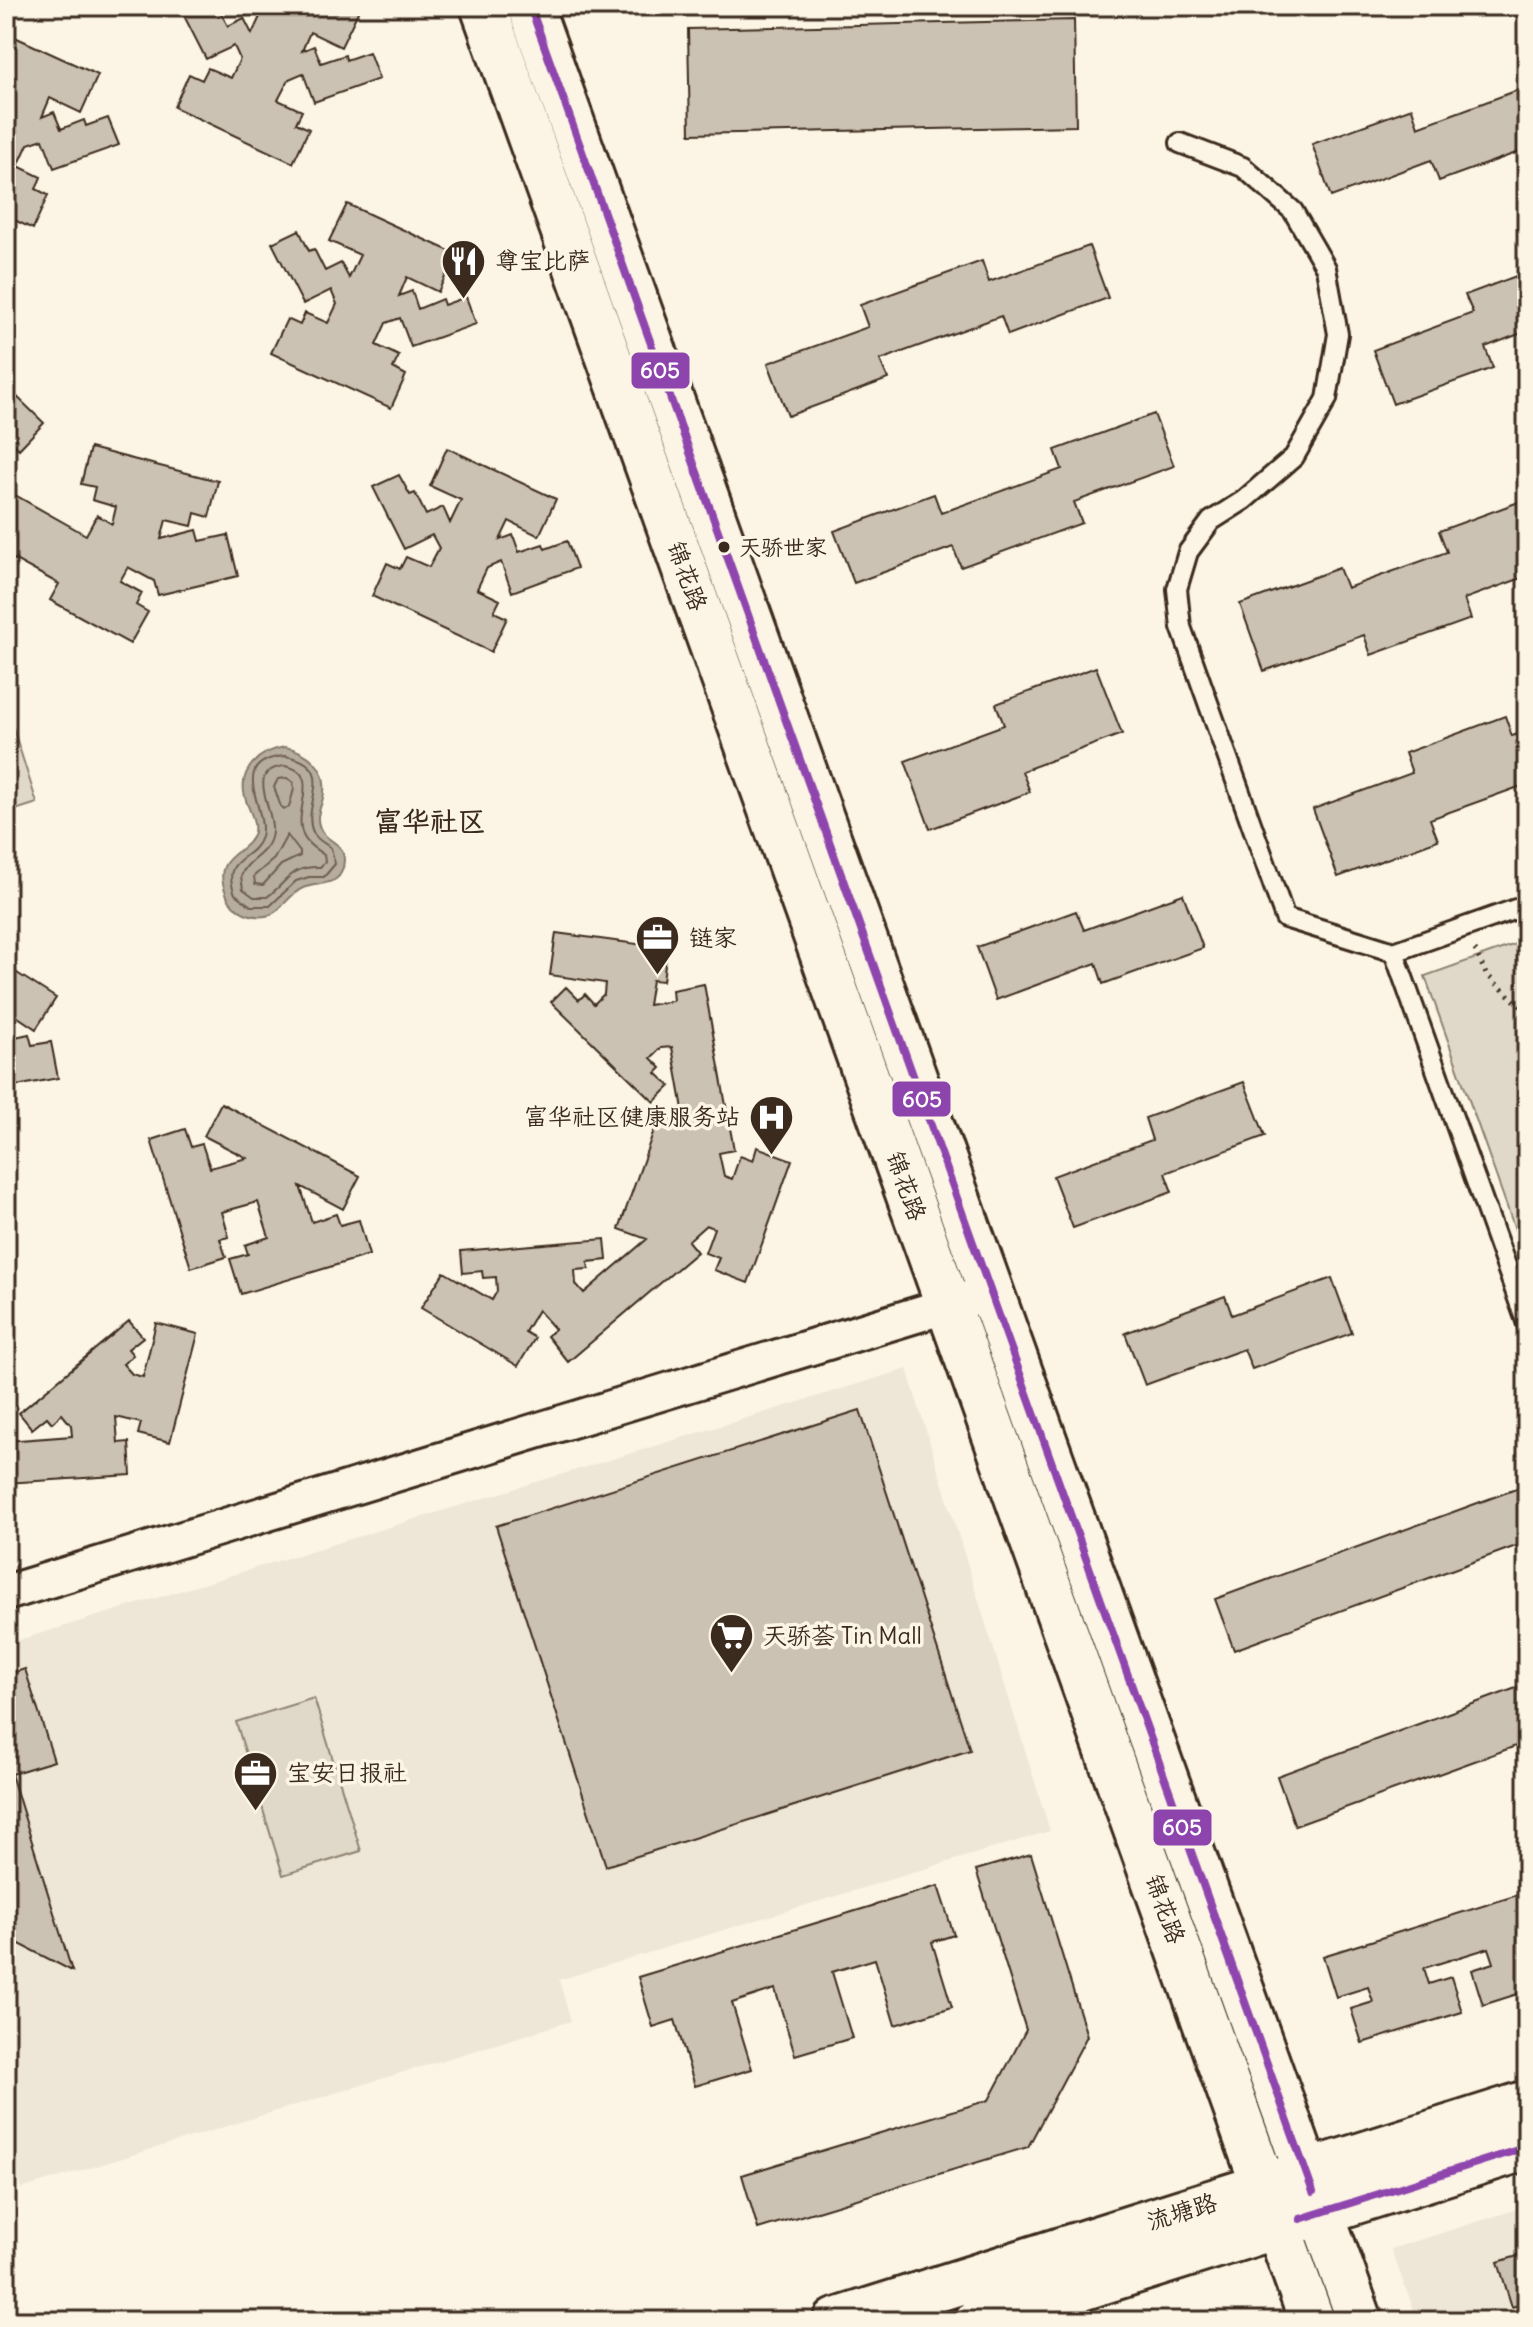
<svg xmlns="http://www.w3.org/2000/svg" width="1533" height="2327" font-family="Delius,'LXGW WenKai TC',sans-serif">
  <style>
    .built { fill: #eee6d6 }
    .green { fill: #e0d8c8; stroke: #8e8173; stroke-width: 2 }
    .water { fill: #b7ad9e; stroke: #85796b; stroke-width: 2 }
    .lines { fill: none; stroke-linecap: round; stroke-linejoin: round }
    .shore { stroke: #6d5e51; stroke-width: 2 }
    .building { fill: #ccc2b3; stroke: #3b2a1e; stroke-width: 2 }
    .lane-casing { stroke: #3b2a1e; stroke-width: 24 }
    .street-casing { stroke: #3b2a1e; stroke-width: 40 }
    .secondary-casing { stroke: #3b2a1e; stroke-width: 50 }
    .path { stroke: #3b2a1e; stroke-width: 5; stroke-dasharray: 2 6; stroke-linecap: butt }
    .lane { stroke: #fcf5e5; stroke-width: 18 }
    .street { stroke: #fcf5e5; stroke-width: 34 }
    .secondary { stroke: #fcf5e5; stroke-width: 44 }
    .bus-1-casing { stroke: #fcf5e5; stroke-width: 14 }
    .bus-1 { stroke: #8e44ad; stroke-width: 8 }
    .bus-dot { fill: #3b2a1e; stroke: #fcf5e5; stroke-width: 3 }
    .labels { text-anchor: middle; stroke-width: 7; stroke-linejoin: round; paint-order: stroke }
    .bus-label { font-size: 22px; fill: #3b2a1e; stroke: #fcf5e5; text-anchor: start }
    .poi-label { font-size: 24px; fill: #3b2a1e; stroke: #fcf5e5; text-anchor: start }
    .street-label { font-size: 24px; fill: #3b2a1e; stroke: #fcf5e5 }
    .quarter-label { font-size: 28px; font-weight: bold; fill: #3b2a1e; stroke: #fcf5e5 }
    .line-badge { stroke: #fcf5e5; stroke-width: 3 }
    .badge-label { font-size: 22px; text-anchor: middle; font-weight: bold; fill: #fff }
  </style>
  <rect width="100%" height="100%" fill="#fcf5e5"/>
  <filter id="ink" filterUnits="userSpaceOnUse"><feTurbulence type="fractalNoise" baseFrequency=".0125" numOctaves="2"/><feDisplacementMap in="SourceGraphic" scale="16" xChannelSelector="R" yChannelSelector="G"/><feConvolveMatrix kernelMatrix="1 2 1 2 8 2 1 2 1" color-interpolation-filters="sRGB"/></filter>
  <g filter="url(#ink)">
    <path class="built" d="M907,1369l143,462 -491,149 12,41 -550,168 -15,-50v-495z
      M1527,2206v115h-109l-27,-72z"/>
    <path class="green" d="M6,706l31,97 -31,10z
      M1527,940v323l-102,-287z
      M314,1698l47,153 -78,24 -47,-153z"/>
    <path class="water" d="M285,747c22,4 42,20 39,45 -1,13 -10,23 -4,36 5,14 24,13 24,32 -1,29 -25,21 -41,28 -21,9 -23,37 -56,26 -10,-4 -18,-11 -21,-21 -16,-40 23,-38 28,-61 2,-13 -6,-23 -9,-35 -7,-27 14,-46 40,-50z"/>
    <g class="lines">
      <path class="shore" d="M285,756c56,9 15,49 28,76 3,8 12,11 18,16l4,16 -11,13h-15l-13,4 -26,25h-19l-16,-12c-15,-38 18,-32 26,-57 8,-28 -36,-76 24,-81z
        M285,766c37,6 9,42 17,66 3,11 12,16 22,23l1,7 -5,5c-31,-1 -32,15 -53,30h-13l-11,-8 -2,-13c6,-18 29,-21 31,-44 3,-23 -29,-62 13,-66z
        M287,778l6,4 1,7 -5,18 -4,2 -4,-2 -7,-20 4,-8z
        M287,835l13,17v4l-19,9 -18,20 -8,-1 -1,-8 20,-17z"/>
    </g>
    <path class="building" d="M179,6h38l11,20 16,-8 8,16 11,-24 -10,-4h98l8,4 -18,37 -31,-15 -8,19 12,-5 7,17 24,-8 1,5 23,-8 10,27 -65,23 -11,-29 -14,6 -11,21 24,11 -6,12 13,6 -16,34 -119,-56 15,-33 13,6 6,-12 23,10 9,-19 -6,-13 -28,13z
      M1074,20l2,106 -386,8 -2,-105z
      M6,33l92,42 -17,38 -31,-15 -8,19 12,-5 7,17 23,-9 2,6 22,-8 11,27 -65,23 -11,-29 -15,5 -10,22 23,11 -5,12 12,6 -15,34 -27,-13z
      M1518,90l9,23v36l-88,32 -8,-21 -100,37 -19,-53 100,-36 6,19z
      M347,204l109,50 -18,38 -31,-15 -8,19 13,-5 6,18 24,-10 2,6 22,-8 10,27 -65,23 -11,-29 -14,5 -10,22 23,11 -6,12 13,7 -15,33 -120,-55 16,-34 13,6 5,-12 23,10 9,-19 -6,-14 -28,14 -31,-61 27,-13 10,21 5,-2 11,22 16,-8 8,15 11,-23 -31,-14z
      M1089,246l19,52 -100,37 -7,-19 -121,44 8,19 -100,37 -20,-53 100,-36 -8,-22 122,-44 7,21z
      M1527,272v59l-42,16 8,21 -100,36 -20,-54 100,-37 -8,-18z
      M6,386l38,37 -25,26 -11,-10 -2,3z
      M1154,414l20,52 -100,36 8,21 -121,44 -8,-20 -99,36 -20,-52 100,-37 7,19 121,-44 -7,-19z
      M90,448l128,33 -9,36 -14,-4 -3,13 -26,-6 -5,19 36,-9 3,11 28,-6 10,41 -80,19 -4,-14 -26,-14 -8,14 22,12 -6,12 12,7 -18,32 -80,-44 9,-16 -53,-29v-65l80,45 11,-20 15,9 4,-17 -24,-7 3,-13 -14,-3z
      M447,448l109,51 -17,37 -30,-15 -9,19 13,-5 6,17 24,-8 2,5 22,-8 10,27 -65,24 -11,-30 -14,6 -10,21 23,11 -6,12 13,6 -16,34 -119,-56 15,-33 13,6 6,-12 23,10 10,-19 -7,-13 -28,14 -31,-62 26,-12 11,20 5,-2 11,22 17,-8 7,16 11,-23 -31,-14z
      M1527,499v77l-63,23 7,20 -100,36 -7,-20 -100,36 -24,-67 99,-36 8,20 100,-36 -8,-21z
      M1096,667l26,67 -100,37 8,21 -100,37 -25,-68 99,-36 -8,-21z
      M1505,716l7,20 15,-5v53l-97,35 8,21 -100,37 -25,-68 99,-36 -7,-20z
      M1183,894l20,54 -100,36 -7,-21 -100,37 -19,-53 99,-36 8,19z
      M556,933l111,15 -4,33 -11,-1 -4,25 25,-4 -1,-11 32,-6 30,166 -15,3 5,23 8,3 8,-23 13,5 4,-14 35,13 -44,123 -34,-13 5,-12 -14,-5 9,-25 -8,-3 -18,16 9,11 -129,110 -21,-26 8,-7 -17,-19 -13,22 10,6 -17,28 -97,-58 23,-36 48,28 5,-9 -1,-14 -13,1 -1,-7 -19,2 -2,-22 144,-12 2,21 -19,2 1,7 -14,1 1,14 8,9 63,-54 -28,-10 40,-113 27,10 -14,-79 -11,1 -10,10 10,10 -5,5 14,13 -16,16 -103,-100 15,-15 13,13 6,-6 9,10 10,-10 1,-11 -55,-8z
      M6,966l50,32 -20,31 -30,-20z
      M29,1034l3,11 19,-3 7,36 -52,10v-49z
      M1244,1082l21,54 -100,37 7,19 -99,36 -20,-52 99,-36 -7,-22z
      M221,1103l139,73 -17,33 -43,-23 12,36 24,-8 4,11 19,-5 10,35 -128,39 -11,-35 18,-5 -3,-9 24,-8 -11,-35 -36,10 7,25 -9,2 6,18 -35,11 -40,-128 34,-11 6,18 11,-3 8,24 37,-10 -43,-22z
      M1332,1278l20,55 -100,36 -8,-20 -99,36 -20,-52 100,-37 7,19z
      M129,1321l14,16 -15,12 5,6 -10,9 9,10 11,3 13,-54 42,11 -28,108 -32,-8 3,-11 -25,-6 2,26 11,-1 2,33 -125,8v-42l66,-5 -1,-11 -9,-11 -10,9 -5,-6 -15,12 -13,-16z
      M860,1410l110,340 -364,116 -110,-340z
      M1527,1485v57l-293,108 -19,-51z
      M25,1669l29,92 -43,13 61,197 -58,-30 -8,2v-268z
      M1527,1684v58l-232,84 -18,-50z
      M1031,1854l56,182 -59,111 -270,82 -16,-54 247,-75 37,-70 -50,-160z
      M938,1886l16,49 -22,7 20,65 -57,18 -20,-66 -43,13 20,66 -57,17 -20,-66 -43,14 20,66 -57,17 -20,-66 -22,7 -15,-50z
      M1527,1892v99l-44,14 -11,-35 22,-7 -5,-15 -65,20 5,16 22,-7 11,35 -100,31 -11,-34 22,-7 -5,-15 -32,10 -13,-41z
      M1527,2253v49l-15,5 -14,-45z"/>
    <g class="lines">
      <defs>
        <path id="lane" d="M1180,143l63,24 50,44 33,57 12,66 -11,65 -33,58 -50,43 -33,21 -23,31 -11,37 4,38 104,291 109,34
          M1527,905l-133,47 133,372"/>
        <path id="street" d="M6,1593l985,-301"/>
        <path id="secondary" d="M483,6l829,2315
          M530,6l830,2315
          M836,2321l691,-218
          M977,2321l550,-174"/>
      </defs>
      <use href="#lane" class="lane-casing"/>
      <use href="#street" class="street-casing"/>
      <use href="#secondary" class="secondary-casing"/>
      <path class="path" d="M1475,950l11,24 41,38"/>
      <use href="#lane" class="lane"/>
      <use href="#street" class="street"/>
      <use href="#secondary" class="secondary"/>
      <defs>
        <path id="bus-1" d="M530,6l783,2186
          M1300,2219l227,-72"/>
      </defs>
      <use href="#bus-1" class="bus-1-casing"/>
      <use href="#bus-1" class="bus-1"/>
    </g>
  </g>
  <defs>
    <symbol id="restaurant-pin" viewBox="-11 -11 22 30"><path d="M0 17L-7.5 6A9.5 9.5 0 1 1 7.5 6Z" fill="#3b2a1e" stroke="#fcf5e5"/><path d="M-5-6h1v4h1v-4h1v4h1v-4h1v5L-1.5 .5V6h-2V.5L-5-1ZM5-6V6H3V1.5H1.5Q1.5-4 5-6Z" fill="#fff"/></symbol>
    <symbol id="office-pin" viewBox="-11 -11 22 30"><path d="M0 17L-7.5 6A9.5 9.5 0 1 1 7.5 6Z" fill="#3b2a1e" stroke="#fcf5e5"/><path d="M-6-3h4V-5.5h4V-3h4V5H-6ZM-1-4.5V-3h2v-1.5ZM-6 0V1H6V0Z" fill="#fff"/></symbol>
    <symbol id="hospital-pin" viewBox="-11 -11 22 30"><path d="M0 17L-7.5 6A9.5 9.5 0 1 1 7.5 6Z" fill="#3b2a1e" stroke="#fcf5e5"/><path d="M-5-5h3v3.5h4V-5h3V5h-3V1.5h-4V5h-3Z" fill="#fff"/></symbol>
    <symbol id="supermarket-pin" viewBox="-11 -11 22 30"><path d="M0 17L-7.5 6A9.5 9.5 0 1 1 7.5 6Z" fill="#3b2a1e" stroke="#fcf5e5"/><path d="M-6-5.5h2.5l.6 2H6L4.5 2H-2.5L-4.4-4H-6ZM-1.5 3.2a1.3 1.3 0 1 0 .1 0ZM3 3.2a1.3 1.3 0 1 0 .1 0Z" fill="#fff"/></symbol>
  </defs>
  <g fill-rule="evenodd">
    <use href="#restaurant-pin" x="438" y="236" width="51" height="69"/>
    <use href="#office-pin" x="632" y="912" width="51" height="69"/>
    <use href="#hospital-pin" x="746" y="1092" width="51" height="69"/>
    <use href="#supermarket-pin" x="706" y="1610" width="51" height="69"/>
    <use href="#office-pin" x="230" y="1748" width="51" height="69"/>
  </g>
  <circle class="bus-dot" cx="724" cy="547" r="7"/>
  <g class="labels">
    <g class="bus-label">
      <text x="739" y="555">天骄世家</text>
    </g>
    <g class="poi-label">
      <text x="495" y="269">尊宝比萨</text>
      <text x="689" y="946">链家</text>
      <text x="740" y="1125" text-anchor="end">富华社区健康服务站</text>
      <text x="763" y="1644">天骄荟 Tin Mall</text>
      <text x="287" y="1781">宝安日报社</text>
    </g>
    <g class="street-label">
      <text transform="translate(687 576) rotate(70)" y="8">锦花路</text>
      <text transform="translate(906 1186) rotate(70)" y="8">锦花路</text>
      <text transform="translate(1165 1909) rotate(70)" y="8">锦花路</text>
      <text transform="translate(1182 2212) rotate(-17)" y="8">流塘路</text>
    </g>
    <g class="quarter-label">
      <text x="430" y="831">富华社区</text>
    </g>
  </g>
  <g class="line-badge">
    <rect x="630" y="351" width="61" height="39" rx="8" fill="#8e44ad"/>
    <rect x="891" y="1080" width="61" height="38" rx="8" fill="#8e44ad"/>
    <rect x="1152" y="1808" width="61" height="39" rx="8" fill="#8e44ad"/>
  </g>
  <g class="badge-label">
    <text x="660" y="378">605</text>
    <text x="922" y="1107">605</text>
    <text x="1182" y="1835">605</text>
  </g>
  <rect width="1533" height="2327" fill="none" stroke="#fcf5e5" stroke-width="32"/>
  <rect x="16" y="16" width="1501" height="2295" fill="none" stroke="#3b2a1e" stroke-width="3" filter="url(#ink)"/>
</svg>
